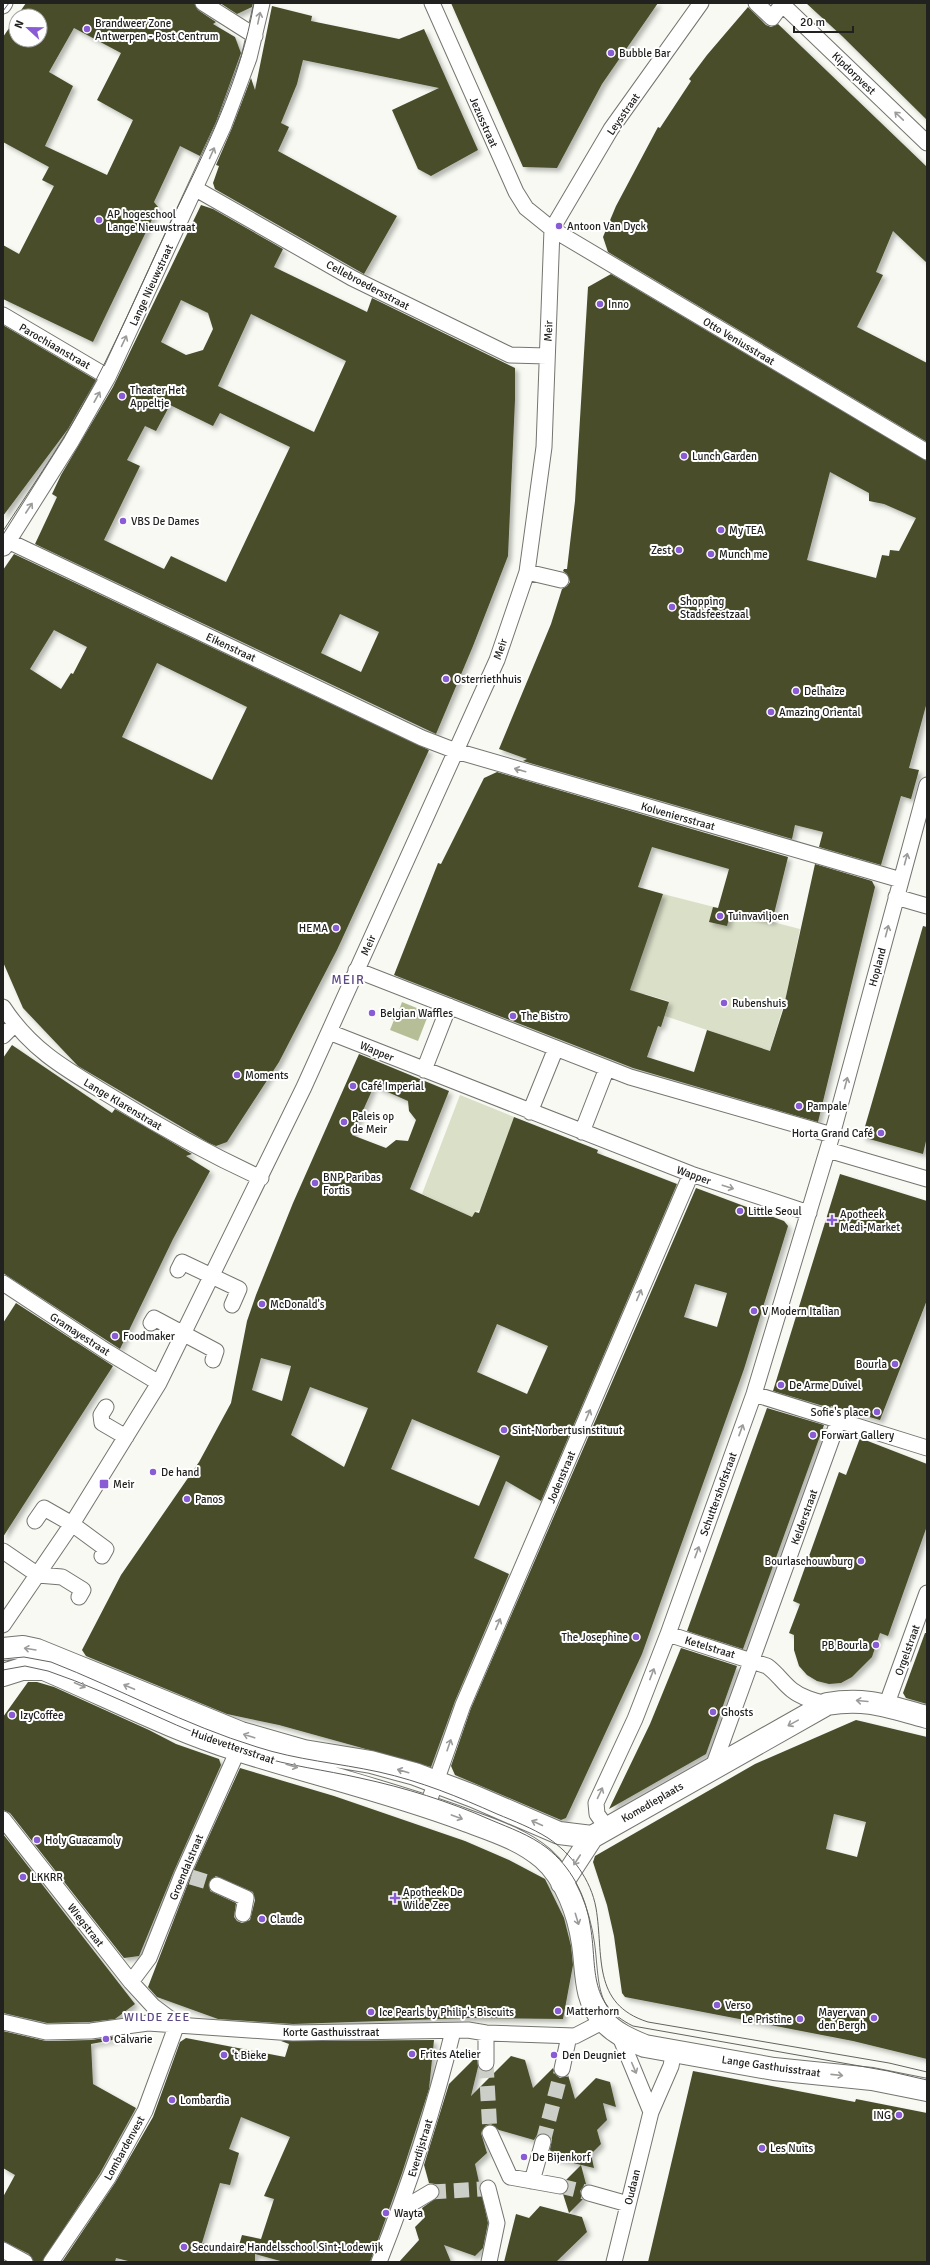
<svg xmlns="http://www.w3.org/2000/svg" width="930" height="2265" font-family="Signika,sans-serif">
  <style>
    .green { fill: #dadfc8 }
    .water { fill: #b6be97 }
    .building { fill: #484e2c; fill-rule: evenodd; filter: url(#shadow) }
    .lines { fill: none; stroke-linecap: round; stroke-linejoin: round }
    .street-tunnel { stroke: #cccec8; stroke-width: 15; stroke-dasharray: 15 8; stroke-linecap: butt }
    .street-casing { stroke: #747570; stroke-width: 17 }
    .secondary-casing { stroke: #747570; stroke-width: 24 }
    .street { stroke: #fff; stroke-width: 15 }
    .secondary { stroke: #fff; stroke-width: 22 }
    .tram { stroke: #62635f; stroke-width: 1 }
    .oneway { stroke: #9b9b9a }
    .poi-dot { fill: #895cd6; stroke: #fff; stroke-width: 1.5 }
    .labels { text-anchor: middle; stroke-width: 4; stroke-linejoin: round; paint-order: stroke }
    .poi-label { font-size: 11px; fill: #21211f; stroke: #fff; text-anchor: start }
    .street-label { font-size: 11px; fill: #21211f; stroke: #fff }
    .neighbourhood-label { font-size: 12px; letter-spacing: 1px; fill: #5c4885; stroke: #fff }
    .quarter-label { font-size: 13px; letter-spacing: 1px; fill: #5c4885; stroke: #fff }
  </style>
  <defs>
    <filter id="shadow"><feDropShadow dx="3.5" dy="3.5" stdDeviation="2" flood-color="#0004"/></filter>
  </defs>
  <rect width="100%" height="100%" fill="#f7f9f2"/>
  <path class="green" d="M663,894l137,35 -14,68 -16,54 -105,-35 4,-15 -24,-7h-17z
    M460,1095l54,22 -34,93 -5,2 -3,5 -50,-23z"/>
  <path class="water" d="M402,1002l27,11 -11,28 -28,-11 4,-10 -15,-6 3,-7 16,6z"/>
  <path class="building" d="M26,3h168l4,7 18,12 -3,2 22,13 6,16 -25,69 -16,34 -20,-10 -26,56 4,5 -65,135 -90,-43v-54l16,9 35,-68 -12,-6 7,-13 -46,-25v-105l13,-19v22h24v-24h-23zM74,28l47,25 -24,47 36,20 -26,55 -62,-29 28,-60 -24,-14z
    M220,3h33l-1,4 -15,7z
    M451,3h207l-56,81 -45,84 -34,-1z
    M806,3h121v117l-85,-84z
    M272,6l40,10 -1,5 88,18 25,-10 54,121 -47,26 -13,-7 -26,-59 47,-22 -136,-28 -6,24 -16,39 8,4 -11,24 119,65 -33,58 -149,-85 -2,-6 6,-17 -3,-1 16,-37 19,-50 4,12z
    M748,7l18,18 5,2 7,-3 149,143v96l-34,-32 -17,41 7,3 -26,52 70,36v79l-319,-190 -5,-15 13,-31 42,-79 2,1 31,-47 -2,-2 18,-24z
    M201,205l12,4 70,40 -9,18 93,45 5,-14 143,70v32l-7,156 -35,90 -37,88 -401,-190 22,-47 -5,-3 9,-19 52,-88zM181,300l27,13 5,16 -10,21 -17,5 -25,-13zM251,314l95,47 -32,71 -96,-46zM170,405l43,21 7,-13 70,34 -64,135 -55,-26 -7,13 -60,-29 36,-74 -13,-6 18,-34 11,5zM340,614l39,18 -18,40 -40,-19z
    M611,274l316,187v241l-18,66 10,2 -8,29 -10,-3 -20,69 -62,-18 4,-15 -28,-7 -3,14 -269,-78 4,-2 -28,-10 52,-125 11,-35 5,-3 3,-4 -3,-8 -4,-3 1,-2h3l8,-68 13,-214zM830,472l39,21v8l15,3 32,14 -17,33 -9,-1 -1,6 -7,-1 -6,23 -69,-18z
    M3,325l93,55 -28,49 -65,87z
    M14,554l415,196 -92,200 -58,112 -52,80 -11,4 -7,-3 -131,-77 -55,-58 -20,-46v-392zM54,630l33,17 -14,27 -2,-1 -10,16 -31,-20zM157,663l90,44 -35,73 -90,-43z
    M497,772l291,85 -16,65 -41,-11 -4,15 -18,-4 4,-15 5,1 11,-39 -77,-22 -14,40 25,7 -33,96 39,12 -8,25 -3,-1 -11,31 47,15 13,-42 63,21 13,-41 32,-146 57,17 3,6 -57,235 -185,-54 -239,-93 44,-112 3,1 43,-86z
    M923,926l4,1v210l-4,17 -61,-17z
    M12,1045l100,68 3,-4 77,45 -6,2 24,15 -37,68 -53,110 -117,-76v-215z
    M359,1054l90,37 -39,98 62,28 3,-5 4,1 35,-96 84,33 -1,3 80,31 -136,317 -35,-20 -32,77 35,16 -54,127 -24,66 -152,-42 -52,-11 -141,-58 -4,-6 39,-75 78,-113 32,-59 16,-82 9,-26 37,-92zM374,1086l34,15 1,10 7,9 -8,21 -12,-1 -10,8 -34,-13zM497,1324l51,22 -21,48 -50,-22zM261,1358l30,8 -9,35 -30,-11zM310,1387l58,21 -24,59 -53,-32zM412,1419l88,37 -21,50 -88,-37z
    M840,1174l87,27v99l-47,120 -49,-14 -1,2 -57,-17z
    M696,1188l88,33 4,5 -44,143 -102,285 -76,164 -5,2 -106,-45 -4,-9 20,-58zM695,1284l32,9 -10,34 -33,-10z
    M16,1303l97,63 -110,171v-214z
    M767,1408l57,17 -81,224 -56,-18z
    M860,1438l67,26v62l-39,110 -8,-3 -8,24 -20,20 -11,6 -12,1 -12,-3 -10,-6 -8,-9 -5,-16v-15l-5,-2 11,-29 -7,-3 46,-129 7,3z
    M925,1633h2v71l-21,-6 -3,-5z
    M681,1648l56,18 -31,88 -97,55 41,-85z
    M28,1682h9l17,5 95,43 27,14 43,15 2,6 -47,106 -35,85 -15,2 -114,-145 -7,-3v-93z
    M856,1720l71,17v322l-74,-18 -228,-44 -3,-4 -8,-57 -7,-31 -14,-43 2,-6 160,-92zM834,1814l32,8 -9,35 -31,-8z
    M240,1768l94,28 131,45 44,19 36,19 19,39 7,28 2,19 -10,54 -93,-1 -177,6 -75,-5 -61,-22 -9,-10 42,-109zM216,1876l37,16 2,8 -5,20 -8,3 -5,-2 -3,-4 2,-14 -26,-12 -1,-9z
    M3,1834l132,170 -20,15 -25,3 -43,1 -44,-10z
    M3,2031l43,10 45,-1 27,-4v3l-27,5 2,40 43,24 -36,65 -58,89h-8l-5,-8 -26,-13v-44l12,-22 -12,-7z
    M186,2038l99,19 4,-13 -8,-3 153,-1 -5,49 -27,84 -32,89h-86l-29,-8v8h-123l-16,-4 -1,4h-53l53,-79 38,-66 27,-75zM241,2117l49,20 -26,59 10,3 -13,40 -19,-4 -5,17 -35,-9 18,-60 10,2 9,-32 -10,-4z
    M477,2056l1,11 -7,29 40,-40 14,4 8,28 20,-20 3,7 4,3 8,-3 7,24 21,-21 14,4 6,25 -13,-4 4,17 -10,10 4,14 -10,10 3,14 -42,-10 -2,-9 2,-10 -6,-6 -9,2 -3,5 -35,-10 -8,-6 -5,1 -5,8 6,20 -12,11 13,59 -5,25 -8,8 -31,-11 7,17h-52l20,-22 -4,-13 10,-10 -3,-9 17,-12 -1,-9 -3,-3 -6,-1 -5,-18 25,-81z
    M693,2071l162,31 1,-3 71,14v149h-279z
    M581,2165l5,19 -6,7 3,8 -14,14 -6,-19 6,-6 -3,-8z
    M540,2206l42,11 5,15 -31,30h-52l12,-48 13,4z"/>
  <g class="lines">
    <path class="street-tunnel" d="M191,1877l26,8
      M486,2063l4,70
      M543,2142l19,-73
      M560,2186l29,7
      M431,2192l51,-3"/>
    <defs>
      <path id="street" d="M203,3l52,33
        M432,3l84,189 10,16 26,21 375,223
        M756,3l16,15 11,-15
        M781,3l146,140
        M3,6l2,-3
        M196,189l156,89 158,77 37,1
        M3,315l105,62
        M8,541l414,197 34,13 445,129
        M4,548l67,-106 37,-65 116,-252 25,-67 13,-55
        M527,572l34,8
        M896,897l31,9
        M356,970l274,107 202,58
        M3,1007c30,46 68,65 114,93 48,30 92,54 144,78
        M329,1032l362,142 118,39
        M3,1036l11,-11
        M424,1070l25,-64
        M530,1112l26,-64
        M582,1132l25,-64
        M828,1150l99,29
        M178,1270l4,-8 57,27 -7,16
        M3,1283l103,68 53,32
        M151,1323l3,-5 62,33 -3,9
        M754,1394l173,54
        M106,1407l-5,8 1,8 24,14
        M35,1521l9,-13 28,16 34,25 -4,7
        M3,1551l35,24 24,2 21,13 -4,7
        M3,1625l69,-101 87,-141 145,-296 193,-427 30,-88 17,-125 8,-218 59,-100 90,-126
        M668,1634l99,32c10,7 16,17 25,24 10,8 23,11 35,14
        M886,1706l41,-113
        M713,1767l126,-348
        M427,1807l36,-102 228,-531
        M3,1819l128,163 22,24 24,18
        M607,1828l-10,-14 -1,-11 39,-84 33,-85 86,-240 78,-259 95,-350
        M217,1885l29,13 -3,16
        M131,1982l18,-24 33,-83 56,-125
        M3,2022l43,10 45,-1 57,-8 145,10 175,-3 18,3 89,3 29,-15
        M618,2032l33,80
        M486,2033v30
        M562,2069l7,-33
        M490,2133l20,44
        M510,2177l50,9
        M532,2181l11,-39
        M488,2188l9,35 -8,39
        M589,2193l39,11
        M399,2211l32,-19
        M3,2250l22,12
        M51,2262l57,-84 37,-67 32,-87
        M379,2262c30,-76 55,-152 74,-231
        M614,2262l37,-150 20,-46 3,-16"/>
      <path id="secondary" d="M3,1649l20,-2 14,3 204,83 63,18 67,11 44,12 58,22 86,37 33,4
        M3,1675l19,-6h22c64,27 127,60 194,81 75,24 153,42 227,70 27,10 56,19 78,38 23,20 36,57 40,86 4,26 1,55 20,76 11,13 27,20 42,26l129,23 98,10 55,11
        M562,1883l30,-46 235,-133c40,-7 62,3 100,13"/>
    </defs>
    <use href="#street" class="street-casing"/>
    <use href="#secondary" class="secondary-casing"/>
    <use href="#street" class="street"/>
    <use href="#secondary" class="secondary"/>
    <path class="tram" d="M3,11l6,-8
      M3,531c26,-40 54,-80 78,-123 33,-59 60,-123 89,-185 34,-70 71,-143 84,-220
      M3,1659l21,-2 27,5c69,27 134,63 206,85 40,13 81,16 122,25 41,9 80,25 118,42 17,7 35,14 51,24 24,16 43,42 48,70 8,47 -5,96 52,114l241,41 38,9
      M3,1670l22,-4 23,5c71,24 135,62 207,84 34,11 70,15 105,23 46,10 88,23 131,42 19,8 39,15 56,28 24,19 38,46 43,76 8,42 -4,79 43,102l255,45 39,9"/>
  </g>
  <defs><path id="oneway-shaft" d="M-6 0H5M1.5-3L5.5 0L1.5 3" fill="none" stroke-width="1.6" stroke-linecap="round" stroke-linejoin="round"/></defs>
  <g class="oneway">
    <use href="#oneway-shaft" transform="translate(259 18) rotate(-78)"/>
    <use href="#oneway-shaft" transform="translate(899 116) rotate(-136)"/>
    <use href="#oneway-shaft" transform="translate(212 153) rotate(-66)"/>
    <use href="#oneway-shaft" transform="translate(124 341) rotate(-65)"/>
    <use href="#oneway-shaft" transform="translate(97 397) rotate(-61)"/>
    <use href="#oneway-shaft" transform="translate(29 508) rotate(-57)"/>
    <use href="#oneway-shaft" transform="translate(520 770) rotate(-164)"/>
    <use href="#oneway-shaft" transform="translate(906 859) rotate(-75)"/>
    <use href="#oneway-shaft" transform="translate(887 931) rotate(-75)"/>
    <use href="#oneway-shaft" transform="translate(846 1083) rotate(-75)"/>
    <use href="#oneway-shaft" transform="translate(728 1187) rotate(18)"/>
    <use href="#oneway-shaft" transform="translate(639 1295) rotate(-67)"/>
    <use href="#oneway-shaft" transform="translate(588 1415) rotate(-67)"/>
    <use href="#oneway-shaft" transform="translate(741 1430) rotate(-70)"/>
    <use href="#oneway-shaft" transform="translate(697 1552) rotate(-70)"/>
    <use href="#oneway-shaft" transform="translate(498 1624) rotate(-67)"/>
    <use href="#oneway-shaft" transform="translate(30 1649) rotate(-171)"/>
    <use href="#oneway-shaft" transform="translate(652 1674) rotate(-69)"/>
    <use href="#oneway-shaft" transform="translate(80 1685) rotate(23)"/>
    <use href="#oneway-shaft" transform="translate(129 1687) rotate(-157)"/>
    <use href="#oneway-shaft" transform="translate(862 1701) rotate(-175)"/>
    <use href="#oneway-shaft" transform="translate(793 1723) rotate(151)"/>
    <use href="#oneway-shaft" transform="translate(249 1736) rotate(-162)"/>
    <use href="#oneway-shaft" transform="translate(449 1745) rotate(-71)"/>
    <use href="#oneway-shaft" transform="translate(292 1766) rotate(16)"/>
    <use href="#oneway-shaft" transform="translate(403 1771) rotate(-164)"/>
    <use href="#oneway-shaft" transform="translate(600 1793) rotate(-65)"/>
    <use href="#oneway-shaft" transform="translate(457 1817) rotate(20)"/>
    <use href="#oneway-shaft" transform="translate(537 1823) rotate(-156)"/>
    <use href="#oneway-shaft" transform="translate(577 1860) rotate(123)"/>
    <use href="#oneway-shaft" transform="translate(577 1919) rotate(73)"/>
    <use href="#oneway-shaft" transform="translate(634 2068) rotate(67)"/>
    <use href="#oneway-shaft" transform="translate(837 2075) rotate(6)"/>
  </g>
  <g class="poi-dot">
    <circle cx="87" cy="29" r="4"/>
    <circle cx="611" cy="53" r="4"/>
    <circle cx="99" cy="220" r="4"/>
    <circle cx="559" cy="226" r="4"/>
    <circle cx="600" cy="304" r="4"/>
    <circle cx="122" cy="396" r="4"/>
    <circle cx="684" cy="456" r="4"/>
    <circle cx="123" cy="521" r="4"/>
    <circle cx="721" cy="530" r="4"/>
    <circle cx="679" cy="550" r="4"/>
    <circle cx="711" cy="554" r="4"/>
    <circle cx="672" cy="607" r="4"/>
    <circle cx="446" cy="679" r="4"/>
    <circle cx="796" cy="691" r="4"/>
    <circle cx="771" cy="712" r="4"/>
    <circle cx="720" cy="916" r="4"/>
    <circle cx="336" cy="928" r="4"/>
    <circle cx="724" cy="1003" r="4"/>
    <circle cx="372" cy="1013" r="4"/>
    <circle cx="513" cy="1016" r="4"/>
    <circle cx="237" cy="1075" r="4"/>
    <circle cx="353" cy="1086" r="4"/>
    <circle cx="799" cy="1106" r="4"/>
    <circle cx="344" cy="1122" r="4"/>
    <circle cx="881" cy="1133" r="4"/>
    <circle cx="315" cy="1183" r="4"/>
    <circle cx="740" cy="1211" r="4"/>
    <path d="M830 1214h4v4h4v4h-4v4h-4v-4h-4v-4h4z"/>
    <circle cx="262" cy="1304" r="4"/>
    <circle cx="754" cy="1311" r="4"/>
    <circle cx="115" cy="1336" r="4"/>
    <circle cx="895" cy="1364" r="4"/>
    <circle cx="781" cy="1385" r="4"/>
    <circle cx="877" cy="1412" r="4"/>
    <circle cx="504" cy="1430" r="4"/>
    <circle cx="813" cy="1435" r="4"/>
    <circle cx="153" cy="1472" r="4"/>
    <rect x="99" y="1479" width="10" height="10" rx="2"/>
    <circle cx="187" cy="1499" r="4"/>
    <circle cx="861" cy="1561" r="4"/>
    <circle cx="636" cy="1637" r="4"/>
    <circle cx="876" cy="1645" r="4"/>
    <circle cx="713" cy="1712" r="4"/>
    <circle cx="12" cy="1715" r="4"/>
    <circle cx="37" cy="1840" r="4"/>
    <circle cx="23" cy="1877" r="4"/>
    <path d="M393 1892h4v4h4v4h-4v4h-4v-4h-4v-4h4z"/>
    <circle cx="262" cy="1919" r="4"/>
    <circle cx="717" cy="2005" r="4"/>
    <circle cx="558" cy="2011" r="4"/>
    <circle cx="371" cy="2012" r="4"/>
    <circle cx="874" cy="2018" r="4"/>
    <circle cx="800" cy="2019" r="4"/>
    <circle cx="106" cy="2039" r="4"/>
    <circle cx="412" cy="2054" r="4"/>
    <circle cx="224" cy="2055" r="4"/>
    <circle cx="554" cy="2055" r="4"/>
    <circle cx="172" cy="2100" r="4"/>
    <circle cx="899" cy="2115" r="4"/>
    <circle cx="762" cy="2148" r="4"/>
    <circle cx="524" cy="2157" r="4"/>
    <circle cx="386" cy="2213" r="4"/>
    <circle cx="184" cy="2247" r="4"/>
  </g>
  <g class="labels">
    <g class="poi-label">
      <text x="95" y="27">Brandweer Zone<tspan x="95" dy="13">Antwerpen - Post Centrum</tspan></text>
      <text x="619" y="57">Bubble Bar</text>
      <text x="107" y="218">AP hogeschool<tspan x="107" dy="13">Lange Nieuwstraat</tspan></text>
      <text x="567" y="230">Antoon Van Dyck</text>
      <text x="608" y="308">Inno</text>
      <text x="130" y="394">Theater Het<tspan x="130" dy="13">Appeltje</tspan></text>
      <text x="692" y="460">Lunch Garden</text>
      <text x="131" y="525">VBS De Dames</text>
      <text x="729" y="534">My TEA</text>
      <text x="671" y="554" text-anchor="end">Zest</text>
      <text x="719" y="558">Munch me</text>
      <text x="680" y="605">Shopping<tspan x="680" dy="13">Stadsfeestzaal</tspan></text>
      <text x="454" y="683">Osterriethhuis</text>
      <text x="804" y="695">Delhaize</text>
      <text x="779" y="716">Amazing Oriental</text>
      <text x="728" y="920">Tuinvaviljoen</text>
      <text x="328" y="932" text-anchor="end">HEMA</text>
      <text x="732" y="1007">Rubenshuis</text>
      <text x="380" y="1017">Belgian Waffles</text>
      <text x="521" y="1020">The Bistro</text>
      <text x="245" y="1079">Moments</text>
      <text x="361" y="1090">Café Imperial</text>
      <text x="807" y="1110">Pampale</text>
      <text x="352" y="1120">Paleis op<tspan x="352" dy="13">de Meir</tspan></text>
      <text x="873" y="1137" text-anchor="end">Horta Grand Café</text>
      <text x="323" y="1181">BNP Paribas<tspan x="323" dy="13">Fortis</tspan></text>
      <text x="748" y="1215">Little Seoul</text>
      <text x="840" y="1218">Apotheek<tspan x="840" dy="13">Medi-Market</tspan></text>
      <text x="270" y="1308">McDonald's</text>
      <text x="762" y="1315">V Modern Italian</text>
      <text x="123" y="1340">Foodmaker</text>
      <text x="887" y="1368" text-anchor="end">Bourla</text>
      <text x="789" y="1389">De Arme Duivel</text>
      <text x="869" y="1416" text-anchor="end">Sofie's place</text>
      <text x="512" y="1434">Sint-Norbertusinstituut</text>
      <text x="821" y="1439">Forwart Gallery</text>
      <text x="161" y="1476">De hand</text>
      <text x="113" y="1488">Meir</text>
      <text x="195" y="1503">Panos</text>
      <text x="853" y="1565" text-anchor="end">Bourlaschouwburg</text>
      <text x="628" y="1641" text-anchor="end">The Josephine</text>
      <text x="868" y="1649" text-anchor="end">PB Bourla</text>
      <text x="721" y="1716">Ghosts</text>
      <text x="20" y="1719">IzyCoffee</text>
      <text x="45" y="1844">Holy Guacamoly</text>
      <text x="31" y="1881">LKKRR</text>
      <text x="403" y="1896">Apotheek De<tspan x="403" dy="13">Wilde Zee</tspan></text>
      <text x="270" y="1923">Claude</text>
      <text x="725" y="2009">Verso</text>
      <text x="566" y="2015">Matterhorn</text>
      <text x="379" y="2016">Ice Pearls by Philip's Biscuits</text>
      <text x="866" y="2016" text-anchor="end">Mayer van<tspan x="866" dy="13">den Bergh</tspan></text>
      <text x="792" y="2023" text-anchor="end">Le Pristine</text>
      <text x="114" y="2043">Calvarie</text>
      <text x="420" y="2058">Frites Atelier</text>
      <text x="232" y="2059">'t Bieke</text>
      <text x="562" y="2059">Den Deugniet</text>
      <text x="180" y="2104">Lombardia</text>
      <text x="891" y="2119" text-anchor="end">ING</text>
      <text x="770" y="2152">Les Nuits</text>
      <text x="532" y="2161">De Bijenkorf</text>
      <text x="394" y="2217">Wayta</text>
      <text x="192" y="2251">Secundaire Handelsschool Sint-Lodewijk</text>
    </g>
    <g class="street-label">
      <text transform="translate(854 73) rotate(44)" y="4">Kipdorpvest</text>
      <text transform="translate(623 114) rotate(-55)" y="4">Leysstraat</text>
      <text transform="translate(484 122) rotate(66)" y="4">Jezusstraat</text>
      <text transform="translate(151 285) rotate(-65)" y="4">Lange Nieuwstraat</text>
      <text transform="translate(368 285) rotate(28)" y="4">Cellebroedersstraat</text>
      <text transform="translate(548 331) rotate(-88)" y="4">Meir</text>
      <text transform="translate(739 341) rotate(31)" y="4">Otto Veniusstraat</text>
      <text transform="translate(55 346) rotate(30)" y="4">Parochiaanstraat</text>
      <text transform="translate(231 647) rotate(25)" y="4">Eikenstraat</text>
      <text transform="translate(500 649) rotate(-71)" y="4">Meir</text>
      <text transform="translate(678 816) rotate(16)" y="4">Kolveniersstraat</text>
      <text transform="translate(368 945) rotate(-66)" y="4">Meir</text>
      <text transform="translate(877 967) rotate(-75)" y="4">Hopland</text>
      <text transform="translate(377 1051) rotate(22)" y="4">Wapper</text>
      <text transform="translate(123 1104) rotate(31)" y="4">Lange Klarenstraat</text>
      <text transform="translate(694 1175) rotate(20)" y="4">Wapper</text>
      <text transform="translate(80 1334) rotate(33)" y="4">Gramayestraat</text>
      <text transform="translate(561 1477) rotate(-67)" y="4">Jodenstraat</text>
      <text transform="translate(718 1494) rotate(-70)" y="4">Schuttershofstraat</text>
      <text transform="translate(804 1517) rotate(-70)" y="4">Kelderstraat</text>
      <text transform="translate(710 1647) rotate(17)" y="4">Ketelstraat</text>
      <text transform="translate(907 1650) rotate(-70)" y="4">Orgelstraat</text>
      <text transform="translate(233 1746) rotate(19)" y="4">Huidevettersstraat</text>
      <text transform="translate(652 1802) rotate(-30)" y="4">Komedieplaats</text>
      <text transform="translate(186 1867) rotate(-67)" y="4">Groendalstraat</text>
      <text transform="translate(86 1925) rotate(52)" y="4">Wiegstraat</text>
      <text x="331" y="2036">Korte Gasthuisstraat</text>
      <text transform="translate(771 2066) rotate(8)" y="4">Lange Gasthuisstraat</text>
      <text transform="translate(124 2148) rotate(-61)" y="4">Lombardenvest</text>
      <text transform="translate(420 2148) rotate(-73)" y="4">Everdijstraat</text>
      <text transform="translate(632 2187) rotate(-76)" y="4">Oudaan</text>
    </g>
    <g class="neighbourhood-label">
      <text x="157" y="2021">WILDE ZEE</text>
    </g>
    <g class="quarter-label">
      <text x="348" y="984">MEIR</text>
    </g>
  </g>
  <rect width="930" height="2265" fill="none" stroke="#21211f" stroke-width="8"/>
  <g transform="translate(28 28) rotate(292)"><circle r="19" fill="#ffffff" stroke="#a6a6a5"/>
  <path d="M0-3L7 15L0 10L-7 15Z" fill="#895cd6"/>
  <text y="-6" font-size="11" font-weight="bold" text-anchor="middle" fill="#21211f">N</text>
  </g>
  <path d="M794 26v6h59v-6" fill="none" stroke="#21211f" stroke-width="2"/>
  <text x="800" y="26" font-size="12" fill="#21211f" stroke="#ffffff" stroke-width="3" paint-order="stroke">20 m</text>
</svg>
